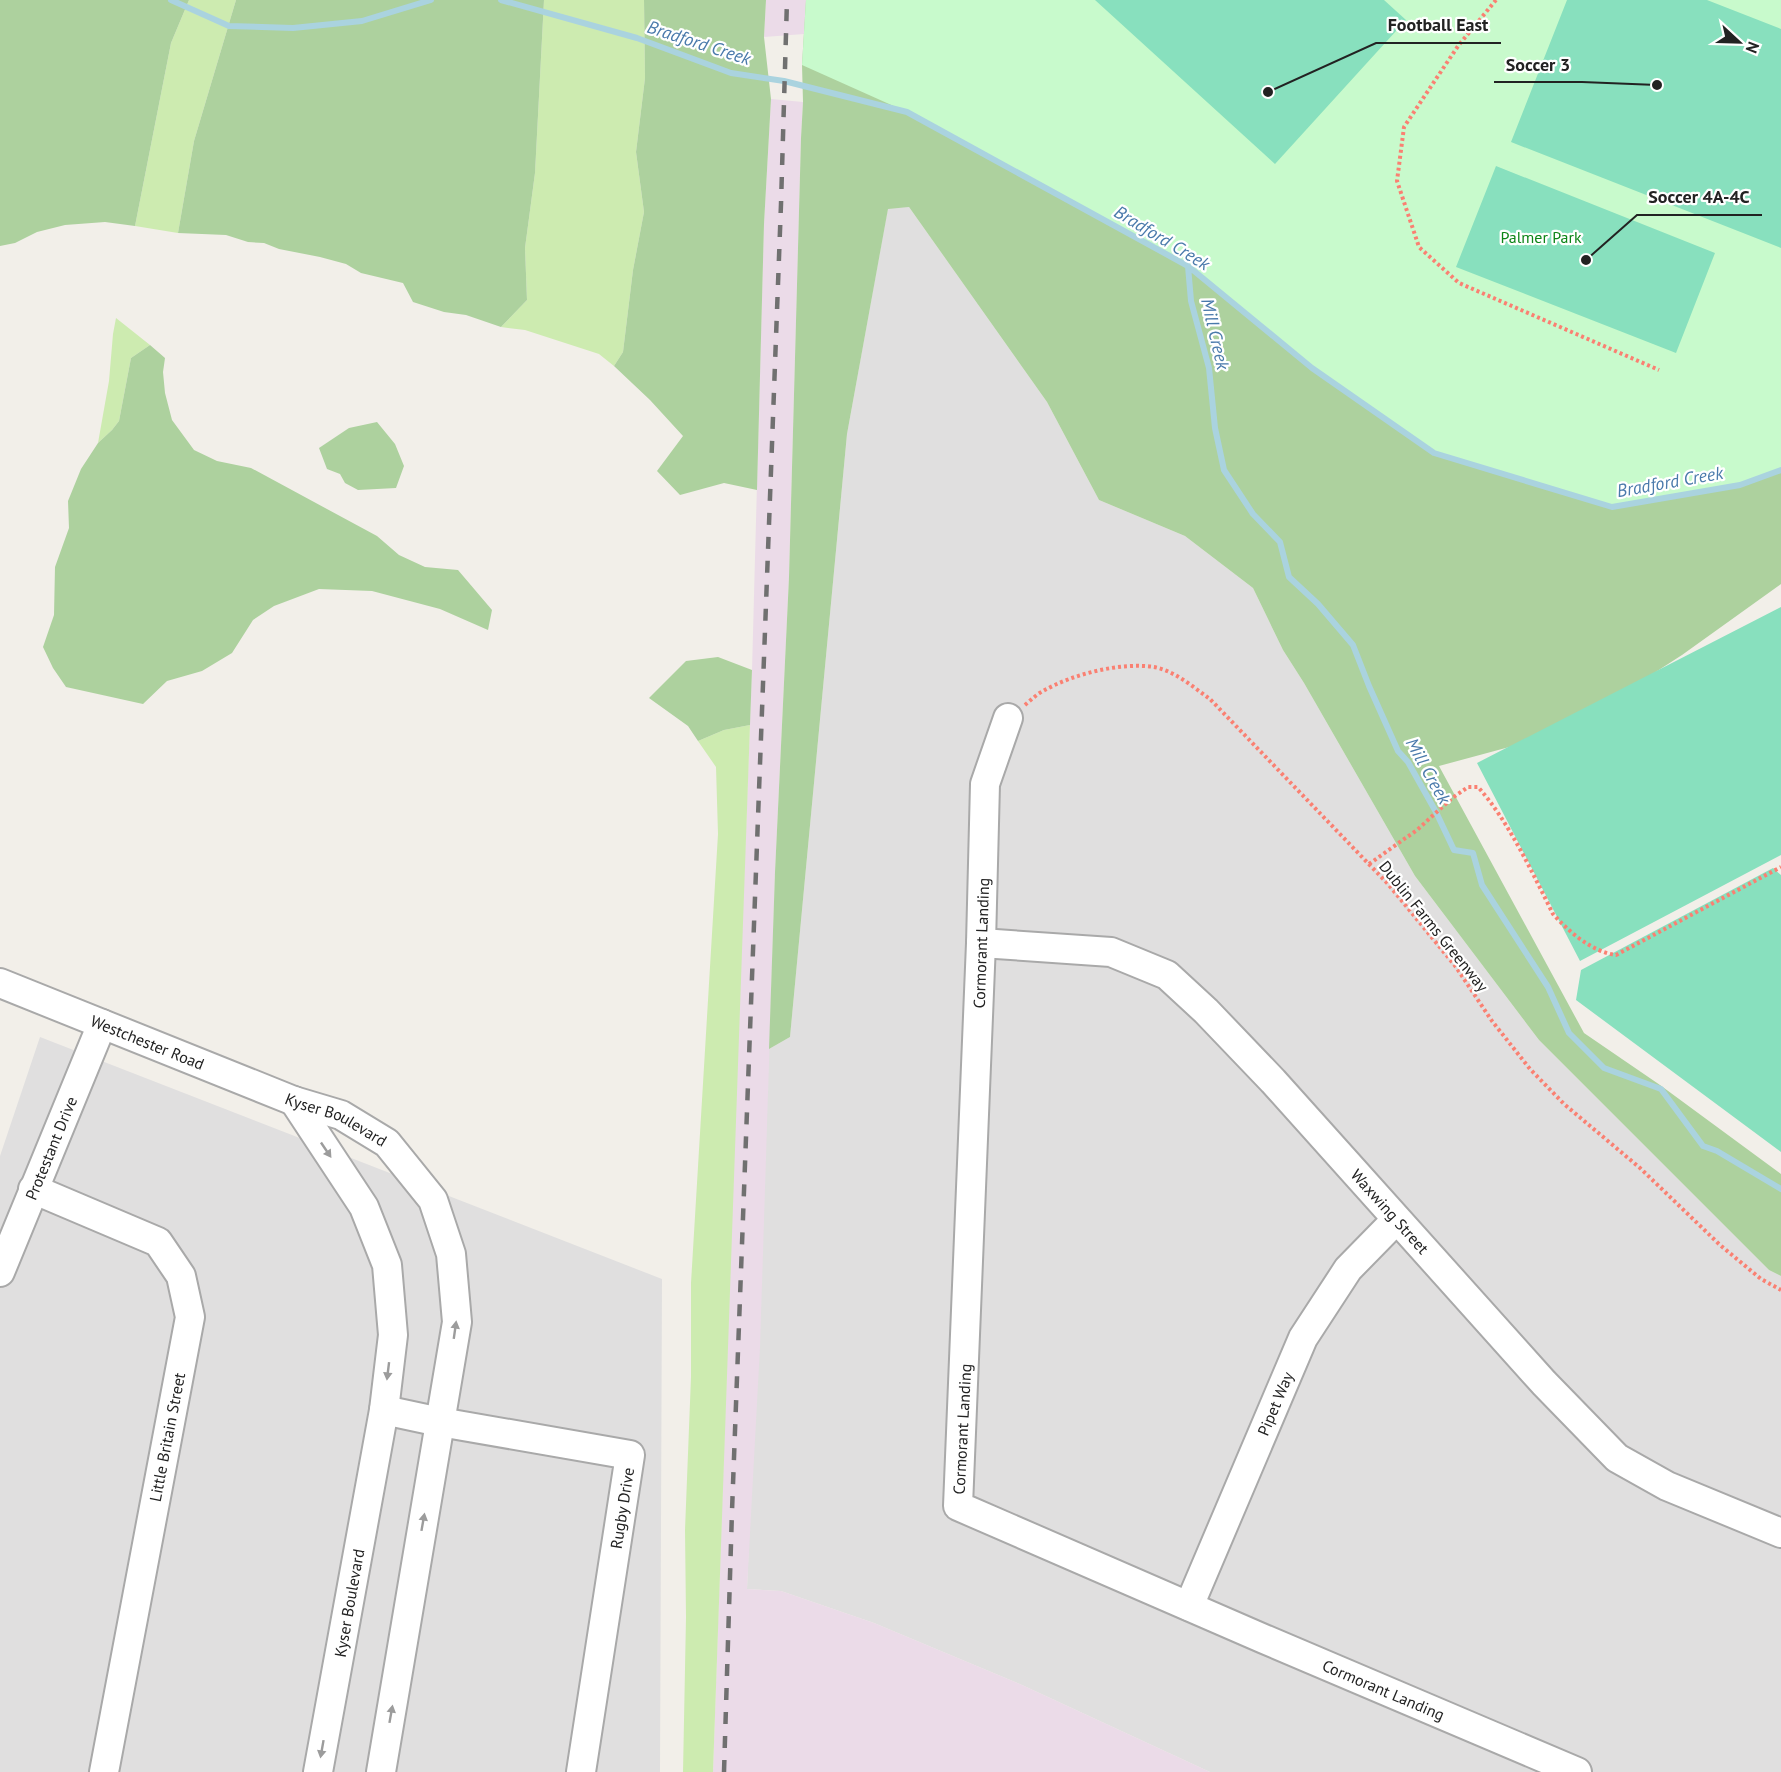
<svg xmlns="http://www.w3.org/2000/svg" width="1781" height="1772" font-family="'PT Sans',sans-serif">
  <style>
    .residential { fill: #e0dfdf }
    .industrial { fill: #ebdbe8 }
    .grass { fill: #cdebb0 }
    .forest { fill: #add19e }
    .park { fill: #c8facc }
    .pitch { fill: #88e0be }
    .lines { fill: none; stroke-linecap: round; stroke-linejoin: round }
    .stream { stroke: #aad3df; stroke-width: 6 }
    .minor-casing { stroke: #a9a9a9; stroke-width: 32 }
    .path { stroke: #fa8072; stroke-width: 4; stroke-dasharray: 3 3; stroke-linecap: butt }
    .minor { stroke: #fff; stroke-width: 28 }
    .rail { stroke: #707070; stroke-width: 4.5; stroke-dasharray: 12 12; stroke-linecap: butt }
    .oneway { fill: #9c9c9c }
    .labels { text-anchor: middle; stroke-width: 4.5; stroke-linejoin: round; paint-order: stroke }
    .park-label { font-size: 16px; fill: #0c8416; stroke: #fff }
    .street-label { font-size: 16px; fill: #222; stroke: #fff }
    .water-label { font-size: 18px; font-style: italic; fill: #4a7aab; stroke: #fff }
    .leader { fill: none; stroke: #222; stroke-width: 2 }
    .callout-dot { fill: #222; stroke: #fff; stroke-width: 2 }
    .callout-label { font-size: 18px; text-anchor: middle; font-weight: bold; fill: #222; stroke: #fff; stroke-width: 4.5; stroke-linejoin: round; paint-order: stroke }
  </style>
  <rect width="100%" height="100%" fill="#f2efe9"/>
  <path class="residential" d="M909,207l138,195 52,98 86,36 68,52 30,62 21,33 111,193 124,164 230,230 12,6v496h-571l-188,-87 -148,-62 -93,-32 -34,-2 22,-540 21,-12 57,-603 41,-226z
    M40,1037l622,242 -2,493h-660v-616z"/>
  <path class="industrial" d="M766,0h40l-2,34 -40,3z
    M771,99l32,3 -2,36 -12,439 -14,295 -15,475 -13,242 34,2 93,32 148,62 188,87h-497l24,-710 15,-392 12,-446z"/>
  <path class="grass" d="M189,0h47l-42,141 -16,92 -43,-7 36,-183z
    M544,0h100l1,78 -9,74 8,60 -11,58 -10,82 -9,14 -15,-12 -74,-24 -24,-3 26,-27 -2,-52 10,-75z
    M116,318l34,27 -19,13 -12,63 -7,9 -14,13 11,-62 4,-47z
    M750,725l-37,1047h-30l3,-155 -1,-87 6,-153v-94l27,-449 -2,-67 -18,-26 26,-11z"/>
  <path class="forest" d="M0,0h189l-18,43 -36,183 -30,-4 -40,3 -28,7 -22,11 -15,3z
    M236,0h308l-9,173 -10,75 2,52 -26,27 -35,-12 -22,-3 -31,-10 -10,-19 -42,-10 -15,-9 -26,-7 -41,-8 -15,-6 -16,-1 -22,-7 -48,-2 16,-92z
    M644,0h122l-2,37 7,62 -7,125 -7,266 -33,-7 -44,12 -23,-24 26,-35 -33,-36 -36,-34 9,-14 10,-82 11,-58 -8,-60 9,-74z
    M806,0l975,337v247l-99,71 -121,78 -122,33 145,267 76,52 121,89v102l-12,-6 -230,-230 -124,-164 -111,-193 -21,-33 -30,-62 -68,-52 -86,-36 -52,-98 -138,-195 -21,2 -41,225 -57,603 -21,12 6,-177 14,-295 12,-439 2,-36 -1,-37z
    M150,345l15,13 -2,14 2,21 7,27 22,30 23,11 34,7 126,68 22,19 26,12 33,3 34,40 -4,20 -48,-21 -68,-18 -53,-2 -45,17 -21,14 -21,33 -30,18 -35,10 -24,23 -77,-17 -13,-19 -10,-21 11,-32 1,-48 14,-39 -1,-27 13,-32 17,-26 14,-13 7,-9 12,-63z
    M377,422l18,22 9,22 -8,22 -38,2 -13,-7 -5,-9 -13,-5 -8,-21 30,-20z
    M718,657l34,13 -2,55 -26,5 -26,11 -10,-15 -39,-28 37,-37z"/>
  <path class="park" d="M806,0h975v470l-41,15 -128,22 -178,-54 -122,-85 -124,-102 -281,-154 -105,-47z"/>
  <path class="pitch" d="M1095,0h289l22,20 -131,144z
    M1567,0h140l74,29v219l-270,-106z
    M1496,166l219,87 -39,100 -220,-86z
    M1781,607v248l-201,106 -103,-198z
    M1773,868l8,7v277l-205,-152 5,-30z"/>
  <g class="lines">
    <path class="stream" d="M171,0l58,26 64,2 69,-7 69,-21
      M501,0l136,38 94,35 53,8 123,31 281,154 124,102 122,85 178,54 128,-22 41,-15
      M1188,266l3,35 18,67 6,60 9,42 29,44 27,28 9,35 29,27 35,41 16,41 29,65 10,11 28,50 18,38 19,3 9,32 66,102 21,46 35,35 57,21 42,57 14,5 64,38"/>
    <defs>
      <g id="minor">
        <path id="s1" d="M1008,718l-23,66 -4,159 -23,563 306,133 313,133"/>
        <path id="s2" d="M981,943l130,9 56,23 39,36 67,70 271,302 73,75 50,28 114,47"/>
        <path id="s3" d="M0,983l294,118 47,14 46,28 46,57 18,54 6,68 -76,450"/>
        <path d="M294,1101l70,106 23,58 6,70 -9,75 -66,362"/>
        <path d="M33,1189l125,53 23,34 9,41 -86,455"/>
        <path id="s4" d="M0,1272l102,-248"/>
        <path d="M384,1410l56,12 190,33 -49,317"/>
        <path id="s5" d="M1189,1606l114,-268 45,-69 48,-49"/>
      </g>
    </defs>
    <use href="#minor" class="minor-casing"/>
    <path class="path" d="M1496,0l-38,46 -54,81 -7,54 22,66 40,36 200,87
      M1025,705c6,-5 12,-11 18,-14 30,-17 77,-29 111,-24 21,4 39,20 56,32l178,185 68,83 36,54 38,48 34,35 76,64 80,77 41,34 20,11
      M1369,864l48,-34 34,-31 17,-12h10c30,33 55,87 75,127 15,17 39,38 63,41l165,-88"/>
    <use href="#minor" class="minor"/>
    <path class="rail" d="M724,1772l8,-261 49,-1307 6,-204"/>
  </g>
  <defs><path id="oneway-solid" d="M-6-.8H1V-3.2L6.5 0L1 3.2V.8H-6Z" transform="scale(1.5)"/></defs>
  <g class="oneway">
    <use href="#oneway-solid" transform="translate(326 1150) rotate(56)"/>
    <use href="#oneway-solid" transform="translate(455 1330) rotate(-82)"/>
    <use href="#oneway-solid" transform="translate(388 1371) rotate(97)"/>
    <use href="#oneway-solid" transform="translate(423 1522) rotate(-80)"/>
    <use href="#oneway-solid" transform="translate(391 1714) rotate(-80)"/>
    <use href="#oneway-solid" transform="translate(322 1749) rotate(100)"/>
  </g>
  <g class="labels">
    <g class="park-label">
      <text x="1541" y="243">Palmer Park</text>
    </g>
    <g class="street-label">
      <text transform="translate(1434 926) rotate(51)" y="6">Dublin Farms Greenway</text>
      <text transform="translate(981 943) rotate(-88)" y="6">Cormorant Landing</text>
      <text dy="6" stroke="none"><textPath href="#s3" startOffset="159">Westchester Road</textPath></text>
      <text dy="6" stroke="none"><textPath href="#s3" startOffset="363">Kyser Boulevard</textPath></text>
      <text dy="6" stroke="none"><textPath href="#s4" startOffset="134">Protestant Drive</textPath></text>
      <text dy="6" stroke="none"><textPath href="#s2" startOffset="516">Waxwing Street</textPath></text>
      <text dy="6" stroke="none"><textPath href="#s5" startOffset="220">Pipet Way</textPath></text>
      <text transform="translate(962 1429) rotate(-87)" y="6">Cormorant Landing</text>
      <text transform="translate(167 1437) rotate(-79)" y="6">Little Britain Street</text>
      <text transform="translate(622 1508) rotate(-81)" y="6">Rugby Drive</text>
      <text transform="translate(349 1603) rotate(-80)" y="6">Kyser Boulevard</text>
      <text dy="6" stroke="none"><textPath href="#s1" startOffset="1256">Cormorant Landing</textPath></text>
    </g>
    <g class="water-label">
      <text transform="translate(699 43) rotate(18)" y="6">Bradford Creek</text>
      <text transform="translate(1162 238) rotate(31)" y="6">Bradford Creek</text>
      <text transform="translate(1215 334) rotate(77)" y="6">Mill Creek</text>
      <text transform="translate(1670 482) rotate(-10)" y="6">Bradford Creek</text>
      <text transform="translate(1428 771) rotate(61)" y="6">Mill Creek</text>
    </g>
  </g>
  <path class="leader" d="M1268 92L1376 43H1501M1657 85L1582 82H1494M1586 260L1637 215H1762"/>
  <g class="callout-dot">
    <circle cx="1268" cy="92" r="6"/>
    <circle cx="1657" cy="85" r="6"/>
    <circle cx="1586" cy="260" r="6"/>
  </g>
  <g class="callout-label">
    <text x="1438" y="31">Football East</text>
    <text x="1538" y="71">Soccer 3</text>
    <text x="1699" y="203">Soccer 4A-4C</text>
  </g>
  <g transform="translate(1739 42) rotate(112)" stroke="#ffffff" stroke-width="4.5" paint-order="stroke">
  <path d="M0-4.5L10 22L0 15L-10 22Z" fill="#222222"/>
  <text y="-9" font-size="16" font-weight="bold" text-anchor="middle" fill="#222222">N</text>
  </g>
</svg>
